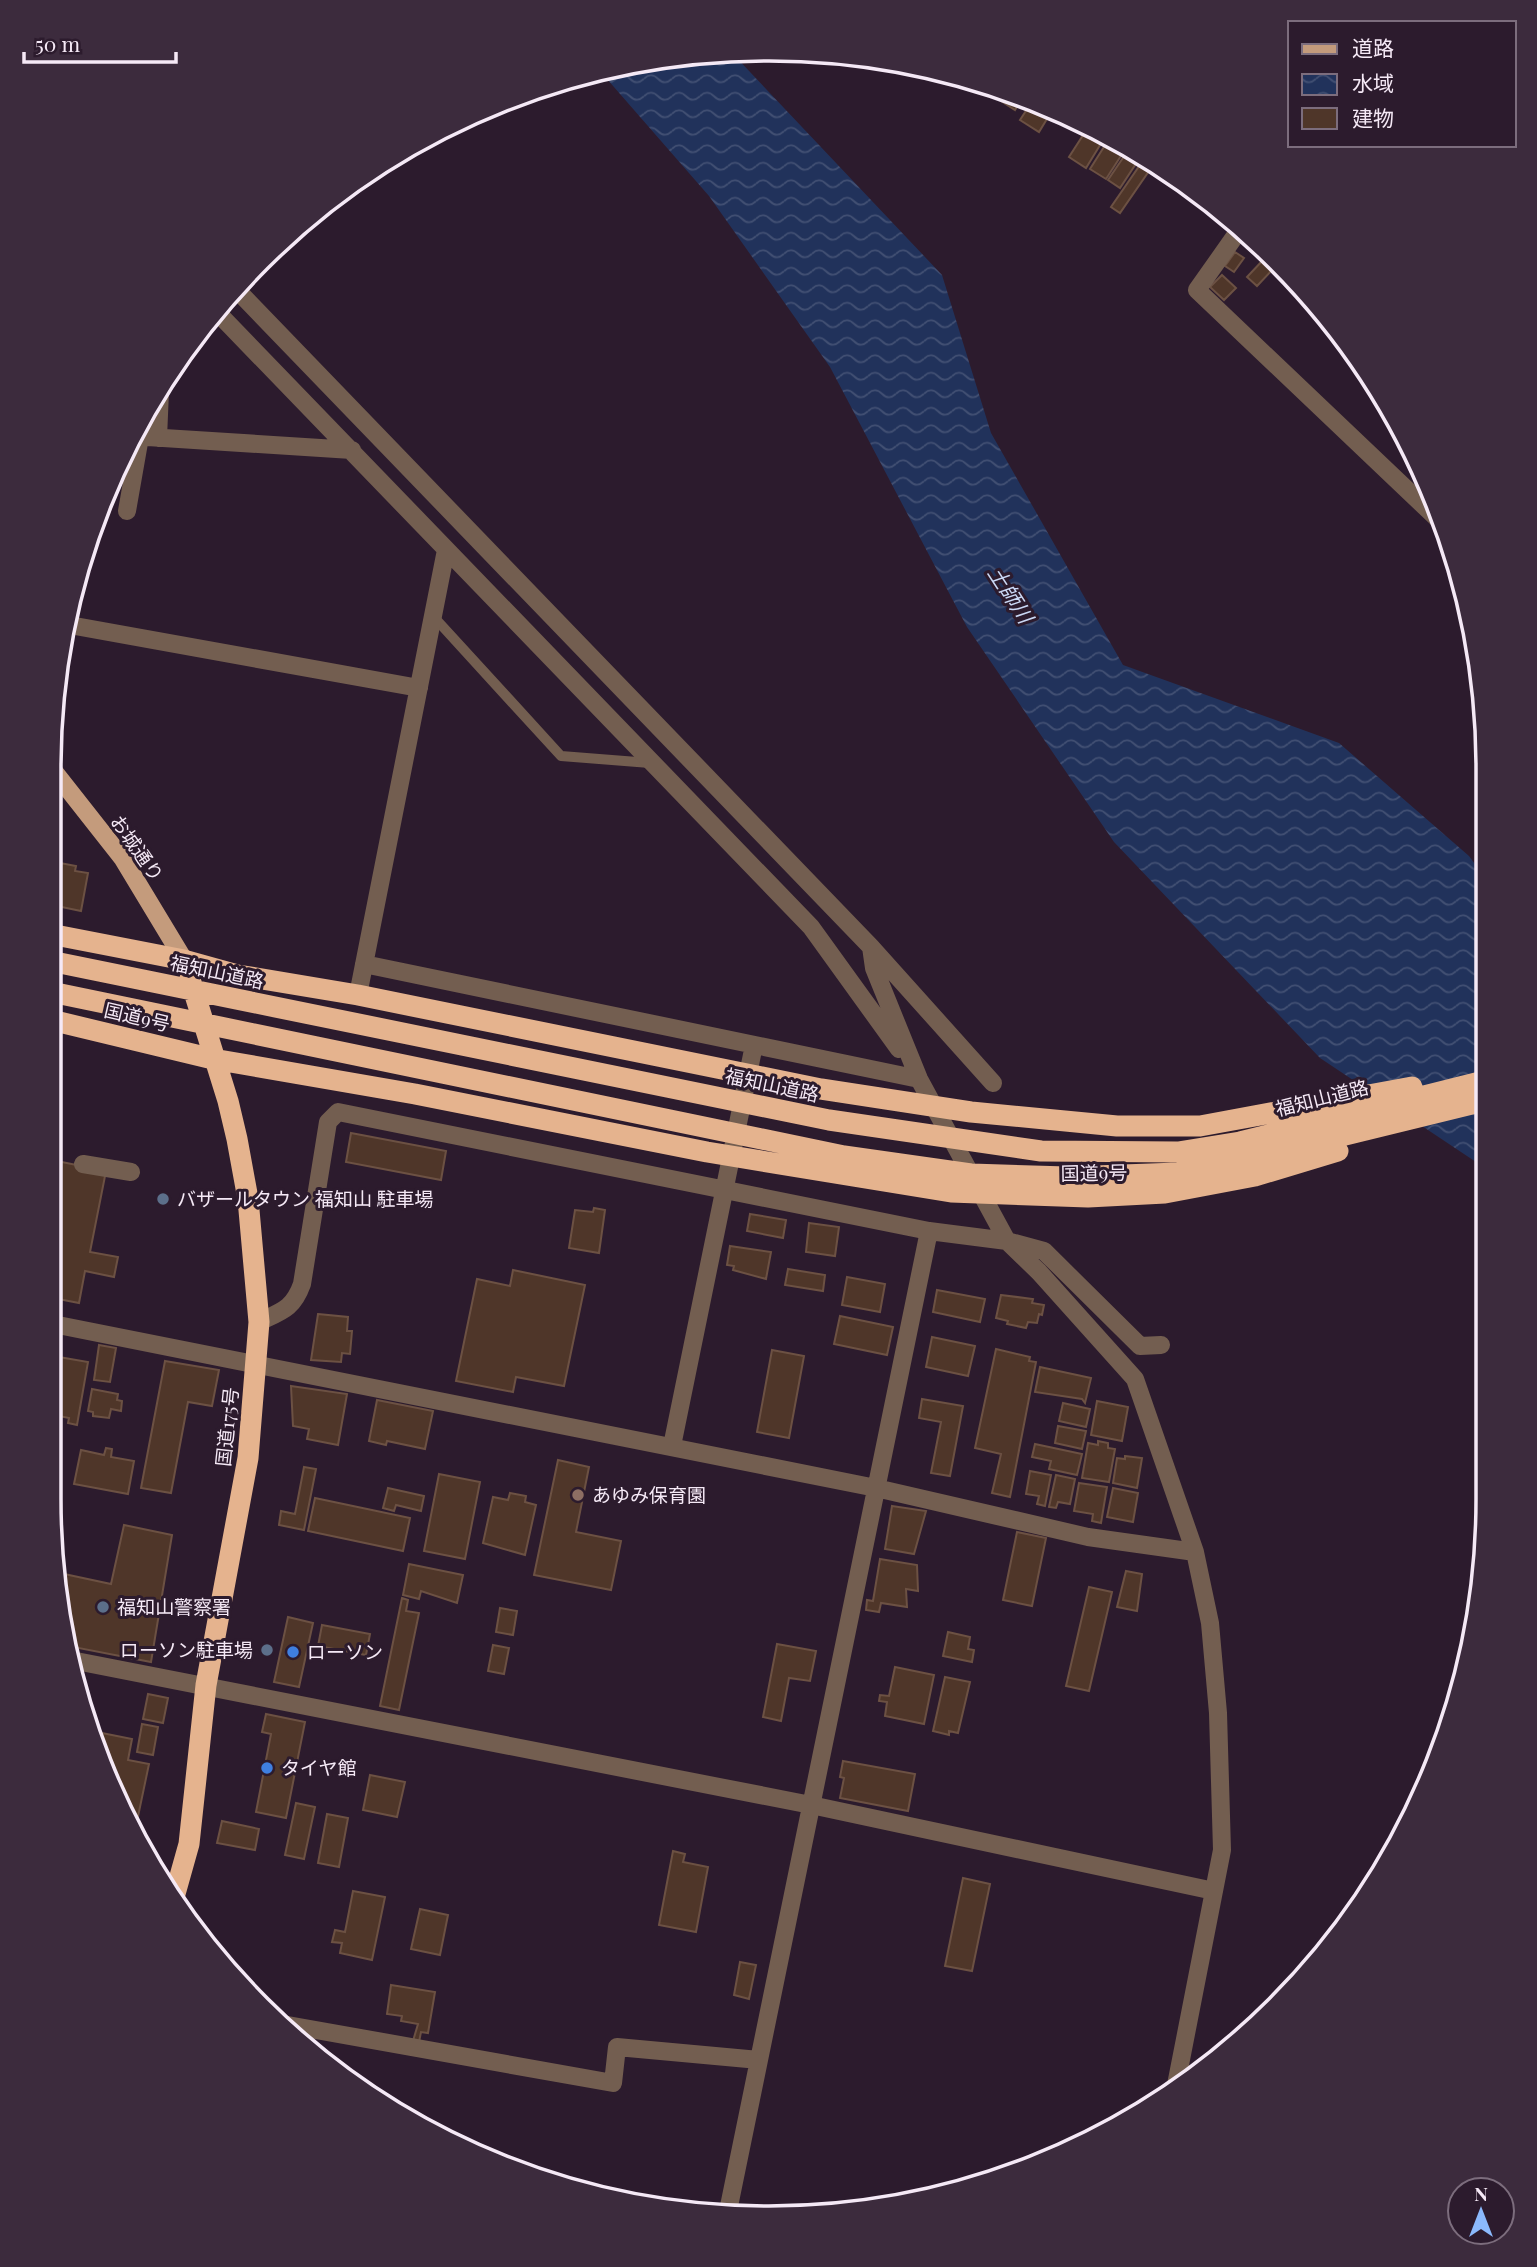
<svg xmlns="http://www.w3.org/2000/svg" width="1537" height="2267" font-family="'Playfair Display','Noto Sans JP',serif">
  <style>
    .water { fill: url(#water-waves) }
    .building { fill: #4f3629; stroke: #6c5143; stroke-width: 2 }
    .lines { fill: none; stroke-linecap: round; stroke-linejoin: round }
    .lane { stroke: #735e50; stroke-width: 10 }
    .street { stroke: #735e50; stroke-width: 18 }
    .primary { stroke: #c49b7c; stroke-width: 18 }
    .highway { stroke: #e5b38e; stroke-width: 21 }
    .service-dot { fill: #5c6f8a; stroke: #2c1b2d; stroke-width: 2.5 }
    .education-dot { fill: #8d6e63; stroke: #2c1b2d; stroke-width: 2.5 }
    .shop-dot { fill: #3f7fe0; stroke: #2c1b2d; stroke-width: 2.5 }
    .labels { text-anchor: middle; stroke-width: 6; stroke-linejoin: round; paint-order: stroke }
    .street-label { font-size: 19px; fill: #f5e9f6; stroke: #2c1b2d }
    .poi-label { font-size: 19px; fill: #f5e9f6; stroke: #2c1b2d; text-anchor: start }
    .water-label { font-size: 21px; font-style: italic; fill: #cad8f5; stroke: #2c1b2d }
    .rim { fill: none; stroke: #f5e9f6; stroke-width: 3.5 }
  </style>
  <defs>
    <pattern id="water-waves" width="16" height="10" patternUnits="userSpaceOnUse" patternTransform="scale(1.75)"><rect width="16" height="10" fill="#21325b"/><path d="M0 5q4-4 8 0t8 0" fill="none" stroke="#425073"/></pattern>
  </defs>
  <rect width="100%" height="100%" fill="#2c1b2d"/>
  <path class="water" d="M732,53l210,222 49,158 132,232 216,78 130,113 19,26v288l-168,-112 -206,-216 -147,-215 -137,-260 -121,-171 -109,-125 28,-8z"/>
  <path class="building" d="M1006,92l17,5 -8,13 -14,-9z
    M1033,100l20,9 -14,23 -19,-12z
    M1087,129l18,8 -19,31 -17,-11z
    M1109,139l17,9 -20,31 -16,-10z
    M1129,149l12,7 -21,32 -12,-8z
    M1140,165l9,6 -29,42 -9,-6z
    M1235,252l9,6 -10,14 -9,-6z
    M1265,258l10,9 -18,19 -10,-9z
    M1222,275l14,13 -12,12 -14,-13z
    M1428,484l5,9 5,14 -17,-16z
    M60,863l16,3 -1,5 13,2 -7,38 -29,-6z
    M351,1133l95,18 -5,29 -95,-18z
    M52,1160l54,11 -16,81 28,5 -4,20 -29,-6 -6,32 -26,-5z
    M594,1208l11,2 -6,43 -30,-5 6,-38 18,2z
    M750,1214l36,6 -3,18 -36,-7z
    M809,1223l30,4 -4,29 -29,-4z
    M730,1246l41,6 -5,27 -33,-9 1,-4 -7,-1z
    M788,1269l37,6 -2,16 -38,-6z
    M513,1270l72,15 -21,101 -48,-9 -3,15 -57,-11 21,-102 33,7z
    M847,1277l38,7 -5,28 -38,-7z
    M937,1290l48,9 -5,23 -47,-10z
    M1001,1295l32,4 -1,4 12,2 -2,10 -3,-1 -2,9 -9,-1 -2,6 -19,-4 1,-3 -12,-3z
    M318,1314l30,3 -1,14h5l-2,23 -8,-1 -1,9 -30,-2z
    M840,1316l53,11 -6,28 -53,-11z
    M932,1337l43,9 -7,30 -42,-9z
    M99,1345l17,3 -6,34 -16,-2z
    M996,1349l34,8 -1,4 7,1 -26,135 -18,-4 9,-39 -26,-6z
    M772,1350l32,6 -15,82 -32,-6z
    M59,1357l29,5 -11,63 -9,-2 1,-5 -15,-3v-46l3,1z
    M165,1361l54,9 -7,36 -24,-4 -17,91 -30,-5z
    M1040,1367l51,11 -6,25 -3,-4 -47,-7z
    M291,1386l56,8 -9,51 -31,-6 2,-10 -16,-3z
    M92,1389l26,5 -1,6 5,1 -1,10 -10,-2 -2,9 -16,-2v-4l-5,-1z
    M922,1399l41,7 -13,70 -19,-3 10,-51 -22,-4z
    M377,1400l56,11 -8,38 -38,-8 -1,4 -17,-4z
    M1097,1401l31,6 -6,34 -31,-6z
    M1063,1403l27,6 -4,18 -27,-6z
    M1058,1426l28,5 -4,18 -27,-6z
    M1098,1441l10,2v5l7,1 -6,33 -27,-4 6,-35 10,2z
    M1035,1444l47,10 -5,21 -28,-6 2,-8 -19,-4z
    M106,1448l6,1 -1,8 23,4 -6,33 -54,-10 7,-34 23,5z
    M1125,1456l17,2 -5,30 -24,-5 4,-25 8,1z
    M558,1460l31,7 -13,65 45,9 -10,49 -77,-15z
    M304,1467l12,2 -12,61 -25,-5 2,-14 14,3z
    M1030,1471l21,4 -6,31 -8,-2 2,-8 -13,-2z
    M439,1474l41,8 -15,77 -41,-8z
    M1056,1475l19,4 -5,25 -12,-2 -2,6 -7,-1z
    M1079,1483l28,4 -6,36 -9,-2 1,-7 -19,-3z
    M388,1488l36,8 -3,15 -25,-6 -2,6 -11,-3z
    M1113,1488l25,5 -5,29 -26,-5z
    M510,1493l16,3 -1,6 11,3 -11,50 -42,-12 10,-46 15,3z
    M315,1498l95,20 -7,33 -95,-20z
    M892,1506l34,5 -12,43 -29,-5z
    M124,1525l48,10 -21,127 -83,-16 -13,-53v-21l56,12z
    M1017,1532l29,6 -14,68 -29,-6z
    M880,1559l37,6 1,26 -12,-2 1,18 -26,-4 -2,9 -13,-2 1,-10 6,1z
    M409,1564l54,11 -6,28 -36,-12 -2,8 -16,-4z
    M1126,1571l16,3 -5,37 -20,-4z
    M1089,1587l23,5 -23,99 -23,-5z
    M402,1598l6,2 -2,11 13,2 -20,97 -19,-4z
    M500,1608l17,3 -4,24 -17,-3z
    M288,1617l25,6 -14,64 -25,-5z
    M322,1625l48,9 -4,21 -48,-9z
    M948,1632l22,5 -2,12 6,1 -2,12 -29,-6z
    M777,1644l39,7 -6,30 -21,-3 -8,43 -18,-4z
    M493,1645l16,3 -5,26 -16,-3z
    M895,1667l39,8 -10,49 -39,-8 2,-14 -8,-1 1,-6 9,1z
    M945,1677l25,5 -12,51 -9,-2v4l-16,-4z
    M148,1694l20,4 -5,25 -20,-4z
    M266,1714l39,8 -19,96 -30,-6 15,-78 -9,-2z
    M142,1724l16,3 -5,28 -16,-3z
    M87,1730l45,9 -4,21 21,4 -13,62z
    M843,1761l72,13 -7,37 -68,-13 4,-20 -4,-1z
    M370,1775l35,7 -8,35 -34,-7z
    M296,1803l19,4 -11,52 -19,-4z
    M327,1814l21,4 -9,49 -21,-4z
    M222,1821l37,8 -4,21 -38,-7z
    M673,1851l12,3 -2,8 25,5 -12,65 -37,-7z
    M963,1878l27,6 -18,87 -27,-5z
    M353,1891l32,6 -13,63 -32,-7 2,-10 -10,-1 3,-12 10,2z
    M420,1909l28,6 -8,40 -29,-6z
    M740,1962l16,3 -7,34 -15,-4z
    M391,1985l44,7 -7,41 -7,-1 -2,10 -6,-1 5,-17 -17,-3 1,-5 -15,-2z"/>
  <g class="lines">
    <path class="lane" d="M433,616l128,140 89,7"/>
    <path class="street" d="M1240,229l-43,61 245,233
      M235,288l636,659 122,136
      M215,310l596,617 88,122
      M132,436l220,14
      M158,438l2,-47
      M127,511l13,-74
      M64,624l355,64
      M871,947l3,21 45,111 88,162 32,31 96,107 60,173 15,71 8,90 4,137 -46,235
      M364,964l555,115
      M358,995l88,-445
      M83,1164l48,8
      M259,1322c23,-11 34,-13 43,-38l26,-162 10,-10 591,119 78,10 37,10 96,95 21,-1
      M53,1324l823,164 212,49 107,15
      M672,1446l82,-401
      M71,1660l740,145 403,86
      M282,2024l331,59 4,-36 142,13
      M727,2216l202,-985"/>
    <path class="primary" d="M49,765l74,94 61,101"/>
    <path class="highway" d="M50,934l134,26 54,15 120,20 463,94 150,23 146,14h83l212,-39
      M50,961l779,159 212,31 137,1 62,-10 248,-62
      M51,992l793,164 127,18 96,3 111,-4 69,-14 241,-59
      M51,1020l162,39 202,35 292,58 244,40 137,5 77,-4 90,-17 83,-25
      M173,1901l16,-57 17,-159 42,-227 11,-136 -11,-123 -11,-60 -9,-38 -38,-122"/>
  </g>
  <g class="service-dot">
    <circle cx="163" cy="1199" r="7"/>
    <circle cx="103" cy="1607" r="7"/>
    <circle cx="267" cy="1650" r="7"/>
  </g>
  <circle class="education-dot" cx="578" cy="1495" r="7"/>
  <g class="shop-dot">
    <circle cx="293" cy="1652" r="7"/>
    <circle cx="267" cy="1768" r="7"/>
  </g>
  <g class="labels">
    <g class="street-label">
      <text transform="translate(137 848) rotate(55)" y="7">お城通り</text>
      <text transform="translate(217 972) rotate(12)" y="7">福知山道路</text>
      <text transform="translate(137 1017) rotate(13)" y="7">国道9号</text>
      <text transform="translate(772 1085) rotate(12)" y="7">福知山道路</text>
      <text transform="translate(1322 1098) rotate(-14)" y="7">福知山道路</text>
      <text transform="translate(1094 1173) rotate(-1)" y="7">国道9号</text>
      <text transform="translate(227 1427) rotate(-84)" y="7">国道175号</text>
    </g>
    <g class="poi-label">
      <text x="177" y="1206">バザールタウン 福知山 駐車場</text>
      <text x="592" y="1502">あゆみ保育園</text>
      <text x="117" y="1614">福知山警察署</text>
      <text x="253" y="1657" text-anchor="end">ローソン駐車場</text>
      <text x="307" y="1659">ローソン</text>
      <text x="281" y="1775">タイヤ館</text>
    </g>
    <g class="water-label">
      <text transform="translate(1010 595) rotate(57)" y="7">土師川</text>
    </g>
  </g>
  <path d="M0 0H1537V2267H0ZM768 61H769A707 707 0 0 1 1476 768V1499A707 707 0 0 1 769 2206H768A707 707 0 0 1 61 1499V768A707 707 0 0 1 768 61Z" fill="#3c2b3d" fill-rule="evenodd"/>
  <path class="rim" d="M768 61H769A707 707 0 0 1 1476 768V1499A707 707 0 0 1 769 2206H768A707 707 0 0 1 61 1499V768A707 707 0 0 1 768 61Z"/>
  <rect x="1288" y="21" width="228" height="126" fill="#2c1b2d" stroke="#7c6d7d" stroke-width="2"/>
  <rect x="1302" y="44" width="35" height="10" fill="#c49b7c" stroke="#7c6d7d" stroke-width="2"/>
  <text x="1352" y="56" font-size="21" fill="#f5e9f6">道路</text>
  <rect x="1302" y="74" width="35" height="21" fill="url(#water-waves)" stroke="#7c6d7d" stroke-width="2"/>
  <text x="1352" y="91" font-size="21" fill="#f5e9f6">水域</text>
  <rect x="1302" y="108" width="35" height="21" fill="#4f3629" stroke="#7c6d7d" stroke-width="2"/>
  <text x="1352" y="126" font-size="21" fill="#f5e9f6">建物</text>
  <g transform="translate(1481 2211)"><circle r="33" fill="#2c1b2d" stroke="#7c6d7d" stroke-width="2"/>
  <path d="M0-5L12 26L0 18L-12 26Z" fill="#8bb9fc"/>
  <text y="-10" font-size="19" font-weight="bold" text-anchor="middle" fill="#f5e9f6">N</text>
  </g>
  <path d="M24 52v10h152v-10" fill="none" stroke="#f5e9f6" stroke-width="3.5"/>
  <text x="35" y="52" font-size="21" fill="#f5e9f6" stroke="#2c1b2d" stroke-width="5" paint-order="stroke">50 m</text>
</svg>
